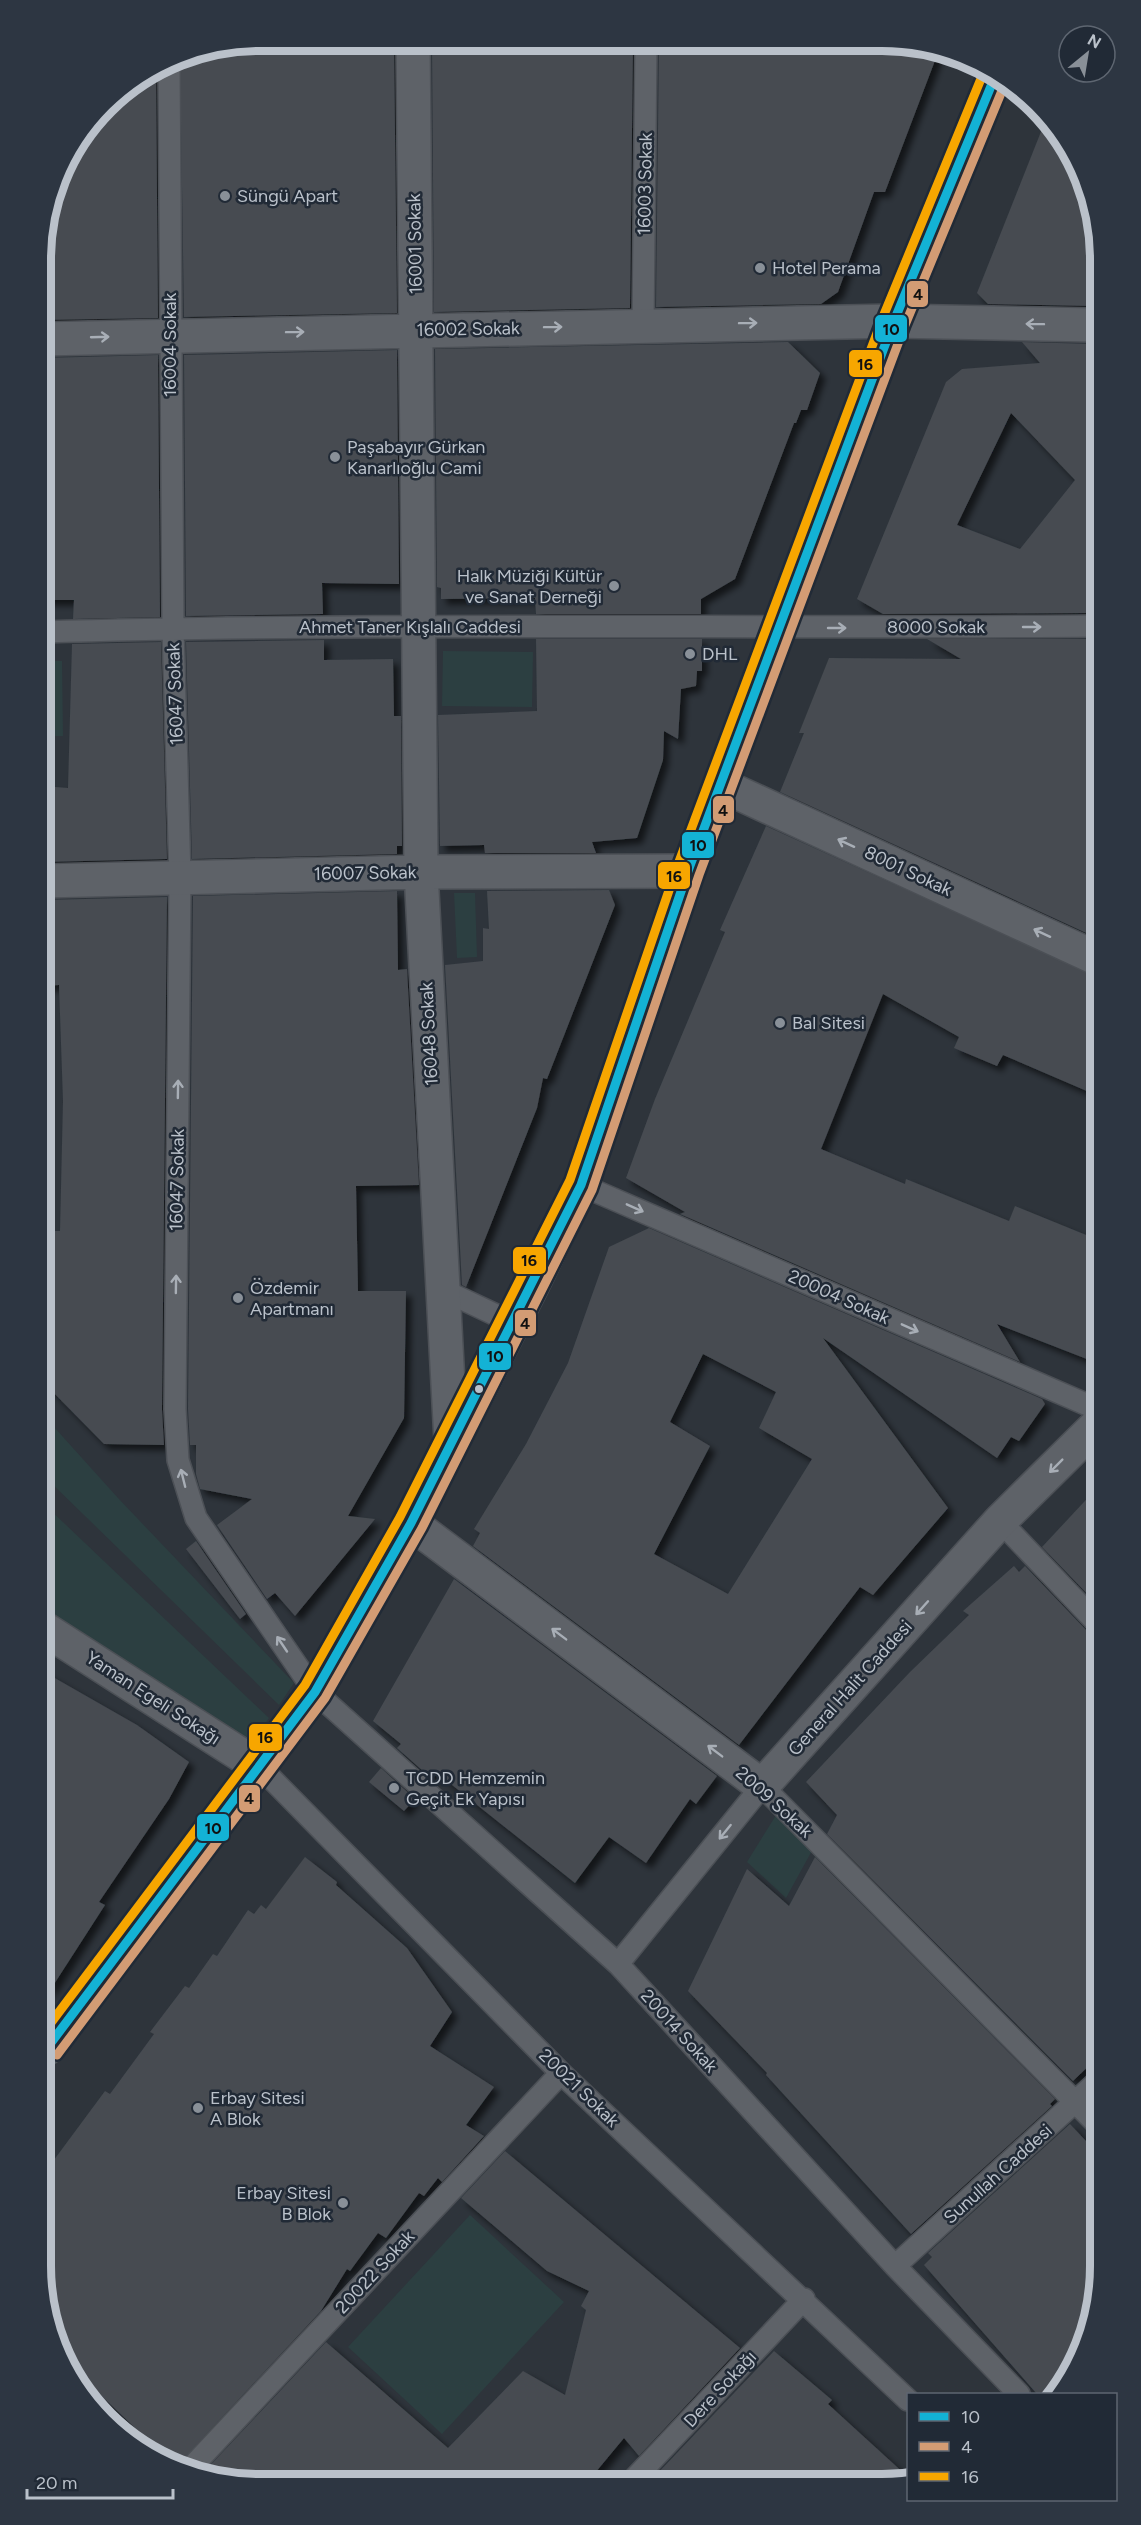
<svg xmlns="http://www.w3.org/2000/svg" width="1141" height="2525" font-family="Figtree,sans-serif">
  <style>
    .green { fill: #2c3f41 }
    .building { fill: #464b51; fill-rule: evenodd; filter: url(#shadow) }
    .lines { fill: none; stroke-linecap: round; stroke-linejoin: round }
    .lane-casing { stroke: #4c5056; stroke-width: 24 }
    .street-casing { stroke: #4c5056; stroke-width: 36 }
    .primary-casing { stroke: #4c5157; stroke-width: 36 }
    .lane { stroke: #5e6268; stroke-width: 21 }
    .street { stroke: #5e6268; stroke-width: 33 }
    .primary { stroke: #60656a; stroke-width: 33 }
    .bus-1-casing { stroke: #212a36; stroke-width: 14 }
    .bus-2-casing { stroke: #212a36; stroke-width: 14 }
    .bus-3-casing { stroke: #212a36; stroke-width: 14 }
    .bus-1 { stroke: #13b2d5; stroke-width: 9 }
    .bus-2 { stroke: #d39c74; stroke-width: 9 }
    .bus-3 { stroke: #f7a600; stroke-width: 9 }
    .oneway { stroke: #a8aeb6 }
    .poi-dot { fill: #899098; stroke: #212a36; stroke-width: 2 }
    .bus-dot { fill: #bac1ca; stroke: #212a36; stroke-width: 2 }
    .labels { text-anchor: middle; stroke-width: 5; stroke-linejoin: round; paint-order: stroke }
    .street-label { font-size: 18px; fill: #bac1ca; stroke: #212a36 }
    .poi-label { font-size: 18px; fill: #bac1ca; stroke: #212a36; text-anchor: start }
    .rim { fill: none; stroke: #bac1ca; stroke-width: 8 }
    .line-badge { stroke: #212a36; stroke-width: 2 }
    .pale-badge-label { font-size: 16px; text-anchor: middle; font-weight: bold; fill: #111 }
  </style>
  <defs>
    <filter id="shadow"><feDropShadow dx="5.5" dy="5.5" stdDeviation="3" flood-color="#0009"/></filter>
  </defs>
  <rect width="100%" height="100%" fill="#2e343b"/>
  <path class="green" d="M443,651l90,1 -1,55 -90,-1z
    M42,661h20l1,75h-20z
    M454,893h21l2,64 -20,1z
    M45,1417l73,81 176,185 -15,22 -234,-228z
    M45,1505l224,213 -19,27 -204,-130z
    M778,1812l36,35 -28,51 -39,-36z
    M470,2215l94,87 -122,132 -94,-87z"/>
  <path class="building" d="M259,40l135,1 3,272 -213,4 -4,-261z
    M432,42l201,1 -3,265 -196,4z
    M659,43l265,2 15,5 -54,142h-11l-36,100 -17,12 -165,3z
    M156,69l2,249 -117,2v-76l22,-81 52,-68z
    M1046,119l25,30 22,53v104l-105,-2 -11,-11z
    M788,342l32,31 -13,37h-6l-5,13h-2l-59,156 -34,20v15h-165l-1,-16 -94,1v-11l-4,-1 -2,-238z
    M1022,342l71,2 1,269 -211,1 -26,-15 89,-217 16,-13 78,-6zM1011,413l64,67 -55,69 -63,-24z
    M397,350l2,234 -77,-1 1,31 -137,2 -2,-261z
    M158,355l2,262 -87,2 1,-19h-32l-1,-242z
    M536,639h166v32h-5l-1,15 -15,3 -3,50 -14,-8 -1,29 -26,78 -45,4 4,11h-111l-1,-8 -44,1 -2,-131 99,-4z
    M927,639h167l1,298 -315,-145 24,-59h-5l30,-75 132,1z
    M324,640v20l69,-1 1,57h7l1,130h-5v8l-205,5 -6,-217z
    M161,642l6,217 -124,3v-76l25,2 4,-144z
    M766,826l330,150v119l-93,-40 -6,11 -43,-18 5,-11 -76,-43 -62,155 84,35 1,-5 103,42 6,-15 81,33 1,124 -100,-39 23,38 -340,-148 5,-2 -59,-34 29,-79 70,-167 -5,-2z
    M609,890l6,15 -68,174 -4,-1 -6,30 -71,179 -4,-2 -17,-320 38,-4v-33l6,1 -2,-38z
    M397,891l1,79 9,-1 12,216 -63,1 2,105h48l-2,127 -56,98 27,3 -80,97 -20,-23 -8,6 -50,-74 35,-26 -52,-10 -4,-15v-29h-6l-2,-36 5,-513z
    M167,897l-5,512 2,36 -60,-1 -59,-60 -1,-153h16l3,-130 -4,-116 -15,1 -1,-86z
    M649,1228l393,171 3,5 -26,37 -8,-4 -14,21 -174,-120 125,170 -75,87 -13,-8 -121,158 -266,-199 7,-13 -6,-4 52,-85 42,-81 41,-116zM703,1354l73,38 -17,36 53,31 -84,135 -74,-40 56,-108 -40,-24z
    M1097,1488l1,117 -56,-58z
    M196,1541l50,73 -6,5 -54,-70z
    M1014,1566l5,6 6,-6 64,67 9,3 1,420 -26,25 -246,-247 10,-19 -31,-33 104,-110 59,-57 -6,-4z
    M454,1579l263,197 -21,28 -6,-5 -44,64 -37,-26 -34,46 -138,-110 -5,6 -35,-31 4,-4 -28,-23z
    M46,1673l91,52 52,37 -20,37 -70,103 6,3 -58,90z
    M381,1768l34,31 -11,12 -35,-29z
    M305,1857l32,25 -1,3 71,63 45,64 -22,34 64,41 -28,38 18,11 -42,46 -4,-4 -14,18 -5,-3 -33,45 -8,-5 -28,38 -3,-2 -26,42 -145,156 -113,-108 -15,-36v-155l57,-77 5,3 44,-60 -4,-2 35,-46 4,2 24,-34 4,2 31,-46 6,4 7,-9 5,4z
    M815,1857l240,242 -5,5 2,2 -141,128 -145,-159 1,-2 -79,-82 59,-122 42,37z
    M1070,2124l30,32v125l-16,68 -26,45h-21l-113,-129 8,-8 -4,-4z
    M505,2151l235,197 -101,108 -15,-18 -34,41 -373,1 -16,-5 125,-133 122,106 75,-77 42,24 21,-85 -5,-4 8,-15 -42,-20 -86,-73z
    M774,2351l58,49 -4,4 80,73 -251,1 -2,-2z"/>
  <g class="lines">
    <defs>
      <path id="lane" d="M169,61l4,567 7,249 -5,532 3,51 18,58 119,174 303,272 277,302 124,128
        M643,326l3,-283
        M42,632c351,-10 702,-3 1052,-6
        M581,1185l516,224
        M443,1290l70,33
        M1000,1521l98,103
        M260,1767l301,306 347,327
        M618,1964l144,-178 337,340
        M895,2266l204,-186
        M188,2471l373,-398
        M635,2478l169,-179"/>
      <path id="street" d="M413,41l8,831 30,569
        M41,339l853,-18 199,4
        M721,785l375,173
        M43,881l378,-9 267,-1
        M411,1523l351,263 238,-265 97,-96
        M46,1630l214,137"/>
      <path id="primary" d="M47,2048l268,-356 96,-169 121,-237 49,-101 107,-314 206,-550 102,-247"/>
    </defs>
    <use href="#lane" class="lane-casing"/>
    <use href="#street" class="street-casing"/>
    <use href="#primary" class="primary-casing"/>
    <use href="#lane" class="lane"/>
    <use href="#street" class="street"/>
    <use href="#primary" class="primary"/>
    <defs>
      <path id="bus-1" d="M47,2048l268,-356 96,-169 170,-338 107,-314 206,-550 102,-247"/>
      <path id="bus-2" d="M57,2055l268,-357 97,-170 170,-338 107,-315 206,-550 101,-244"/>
      <path id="bus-3" d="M47,2028l258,-343 95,-168 170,-337 107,-313 206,-550 102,-248"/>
    </defs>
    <use href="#bus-1" class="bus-1-casing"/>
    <use href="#bus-2" class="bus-2-casing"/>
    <use href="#bus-3" class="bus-3-casing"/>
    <use href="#bus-1" class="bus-1"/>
    <use href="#bus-2" class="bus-2"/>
    <use href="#bus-3" class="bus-3"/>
  </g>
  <defs><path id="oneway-shaft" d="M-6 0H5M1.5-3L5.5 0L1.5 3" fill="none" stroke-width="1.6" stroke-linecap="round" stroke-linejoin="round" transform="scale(1.5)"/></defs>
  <g class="oneway">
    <use href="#oneway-shaft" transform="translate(748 323) rotate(-1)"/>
    <use href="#oneway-shaft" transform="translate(1035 324) rotate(-179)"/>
    <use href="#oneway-shaft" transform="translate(553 327) rotate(-1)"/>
    <use href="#oneway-shaft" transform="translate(295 332) rotate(-1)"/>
    <use href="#oneway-shaft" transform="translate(100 337) rotate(-2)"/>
    <use href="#oneway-shaft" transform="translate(1032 627)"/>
    <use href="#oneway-shaft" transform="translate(837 628)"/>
    <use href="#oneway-shaft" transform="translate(846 843) rotate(-155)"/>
    <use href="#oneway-shaft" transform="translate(1042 933) rotate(-155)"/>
    <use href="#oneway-shaft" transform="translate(178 1089) rotate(-89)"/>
    <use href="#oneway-shaft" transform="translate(635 1208) rotate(24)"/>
    <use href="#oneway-shaft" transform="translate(176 1284) rotate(-89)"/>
    <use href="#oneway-shaft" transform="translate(910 1328) rotate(24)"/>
    <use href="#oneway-shaft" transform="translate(1056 1466) rotate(135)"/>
    <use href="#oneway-shaft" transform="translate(183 1478) rotate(-104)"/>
    <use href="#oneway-shaft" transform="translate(922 1608) rotate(132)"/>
    <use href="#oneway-shaft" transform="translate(559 1634) rotate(-143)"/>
    <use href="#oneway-shaft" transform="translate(282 1644) rotate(-124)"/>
    <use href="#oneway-shaft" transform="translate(715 1751) rotate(-143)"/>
    <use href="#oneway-shaft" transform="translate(725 1832) rotate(129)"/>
  </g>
  <g class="poi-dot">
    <circle cx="225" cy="196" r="6"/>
    <circle cx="760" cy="268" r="6"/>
    <circle cx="335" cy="457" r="6"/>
    <circle cx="614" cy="586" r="6"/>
    <circle cx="690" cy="654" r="6"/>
    <circle cx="780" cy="1023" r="6"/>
    <circle cx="238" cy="1298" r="6"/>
    <circle cx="394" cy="1788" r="6"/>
    <circle cx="198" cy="2108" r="6"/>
    <circle cx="343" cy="2203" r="6"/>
  </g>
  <circle class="bus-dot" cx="479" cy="1389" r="5"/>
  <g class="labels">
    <g class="street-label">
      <text transform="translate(645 184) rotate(-89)" y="6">16003 Sokak</text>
      <text transform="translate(415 244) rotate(-91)" y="6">16001 Sokak</text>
      <text transform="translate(468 329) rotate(-1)" y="6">16002 Sokak</text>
      <text transform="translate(170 345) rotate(-90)" y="6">16004 Sokak</text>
      <text x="410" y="633">Ahmet Taner Kışlalı Caddesi</text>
      <text x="936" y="633">8000 Sokak</text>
      <text transform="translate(175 694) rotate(-92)" y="6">16047 Sokak</text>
      <text transform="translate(908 871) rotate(25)" y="6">8001 Sokak</text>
      <text transform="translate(365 873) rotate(-1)" y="6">16007 Sokak</text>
      <text transform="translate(429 1034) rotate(-93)" y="6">16048 Sokak</text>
      <text transform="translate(177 1180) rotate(-89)" y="6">16047 Sokak</text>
      <text transform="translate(839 1297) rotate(24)" y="6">20004 Sokak</text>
      <text transform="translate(850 1688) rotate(-48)" y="6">General Halit Caddesi</text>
      <text transform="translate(153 1698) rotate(33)" y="6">Yaman Egeli Sokağı</text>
      <text transform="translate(774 1802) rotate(42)" y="6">2009 Sokak</text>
      <text transform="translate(679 2031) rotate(48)" y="6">20014 Sokak</text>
      <text transform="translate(579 2088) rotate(44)" y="6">20021 Sokak</text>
      <text transform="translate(998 2174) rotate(-42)" y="6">Sunullah Caddesi</text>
      <text transform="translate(375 2272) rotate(-47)" y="6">20022 Sokak</text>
      <text transform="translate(720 2389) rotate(-47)" y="6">Dere Sokağı</text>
    </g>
    <g class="poi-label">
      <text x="237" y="202">Süngü Apart</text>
      <text x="772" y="274">Hotel Perama</text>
      <text x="347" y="453">Paşabayır Gürkan<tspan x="347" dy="21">Kanarlıoğlu Cami</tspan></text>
      <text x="602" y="582" text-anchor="end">Halk Müziği Kültür<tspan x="602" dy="21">ve Sanat Derneği</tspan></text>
      <text x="702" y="660">DHL</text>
      <text x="792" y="1029">Bal Sitesi</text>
      <text x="250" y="1294">Özdemir<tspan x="250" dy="21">Apartmanı</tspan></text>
      <text x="406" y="1784">TCDD Hemzemin<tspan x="406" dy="21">Geçit Ek Yapısı</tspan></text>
      <text x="210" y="2104">Erbay Sitesi<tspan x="210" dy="21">A Blok</tspan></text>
      <text x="331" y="2199" text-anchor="end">Erbay Sitesi<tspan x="331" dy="21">B Blok</tspan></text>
    </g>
  </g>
  <path d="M0 0H1141V2525H0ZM259 51H882A208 208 0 0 1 1090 259V2266A208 208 0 0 1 882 2474H259A208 208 0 0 1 51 2266V259A208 208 0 0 1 259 51Z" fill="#2d3642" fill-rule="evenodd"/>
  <path class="rim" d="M259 51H882A208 208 0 0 1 1090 259V2266A208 208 0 0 1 882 2474H259A208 208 0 0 1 51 2266V259A208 208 0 0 1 259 51Z"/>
  <g class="line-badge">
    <rect x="906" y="280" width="23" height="28" rx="6" fill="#d39c74"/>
    <rect x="874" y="314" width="34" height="29" rx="6" fill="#13b2d5"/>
    <rect x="848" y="349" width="35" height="29" rx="6" fill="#f7a600"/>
    <rect x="712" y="795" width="23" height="29" rx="6" fill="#d39c74"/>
    <rect x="681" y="831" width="34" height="28" rx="6" fill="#13b2d5"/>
    <rect x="657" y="861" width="34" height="29" rx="6" fill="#f7a600"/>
    <rect x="512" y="1246" width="35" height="29" rx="6" fill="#f7a600"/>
    <rect x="514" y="1309" width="23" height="28" rx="6" fill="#d39c74"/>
    <rect x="478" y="1342" width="34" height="29" rx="6" fill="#13b2d5"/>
    <rect x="248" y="1723" width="35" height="29" rx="6" fill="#f7a600"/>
    <rect x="238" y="1784" width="23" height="29" rx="6" fill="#d39c74"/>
    <rect x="196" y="1813" width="34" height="29" rx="6" fill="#13b2d5"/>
  </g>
  <g class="pale-badge-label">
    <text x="918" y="300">4</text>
    <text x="891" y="335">10</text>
    <text x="865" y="370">16</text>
    <text x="723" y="816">4</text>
    <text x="698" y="851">10</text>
    <text x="674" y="882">16</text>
    <text x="529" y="1266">16</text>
    <text x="525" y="1329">4</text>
    <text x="495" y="1362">10</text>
    <text x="265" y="1743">16</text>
    <text x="249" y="1804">4</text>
    <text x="213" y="1834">10</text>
  </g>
  <rect x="907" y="2393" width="210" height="108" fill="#212a36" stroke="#5e6671" stroke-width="1.5"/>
  <rect x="919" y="2412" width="30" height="9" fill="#13b2d5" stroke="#5e6671" stroke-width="1.5"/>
  <text x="961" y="2423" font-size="18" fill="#bac1ca">10</text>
  <rect x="919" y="2442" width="30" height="9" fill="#d39c74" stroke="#5e6671" stroke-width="1.5"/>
  <text x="961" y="2453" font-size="18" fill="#bac1ca">4</text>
  <rect x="919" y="2472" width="30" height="9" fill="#f7a600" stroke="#5e6671" stroke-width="1.5"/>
  <text x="961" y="2483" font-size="18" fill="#bac1ca">16</text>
  <g transform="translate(1087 54) rotate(30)"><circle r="28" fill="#212a36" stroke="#5e6671" stroke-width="1.5"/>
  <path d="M0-4.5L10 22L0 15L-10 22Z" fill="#899098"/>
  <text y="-9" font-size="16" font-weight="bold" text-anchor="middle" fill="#bac1ca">N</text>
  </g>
  <path d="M27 2489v9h146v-9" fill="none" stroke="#bac1ca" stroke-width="3"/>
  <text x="36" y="2489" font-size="18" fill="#bac1ca" stroke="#212a36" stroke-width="4.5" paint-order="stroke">20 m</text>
</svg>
